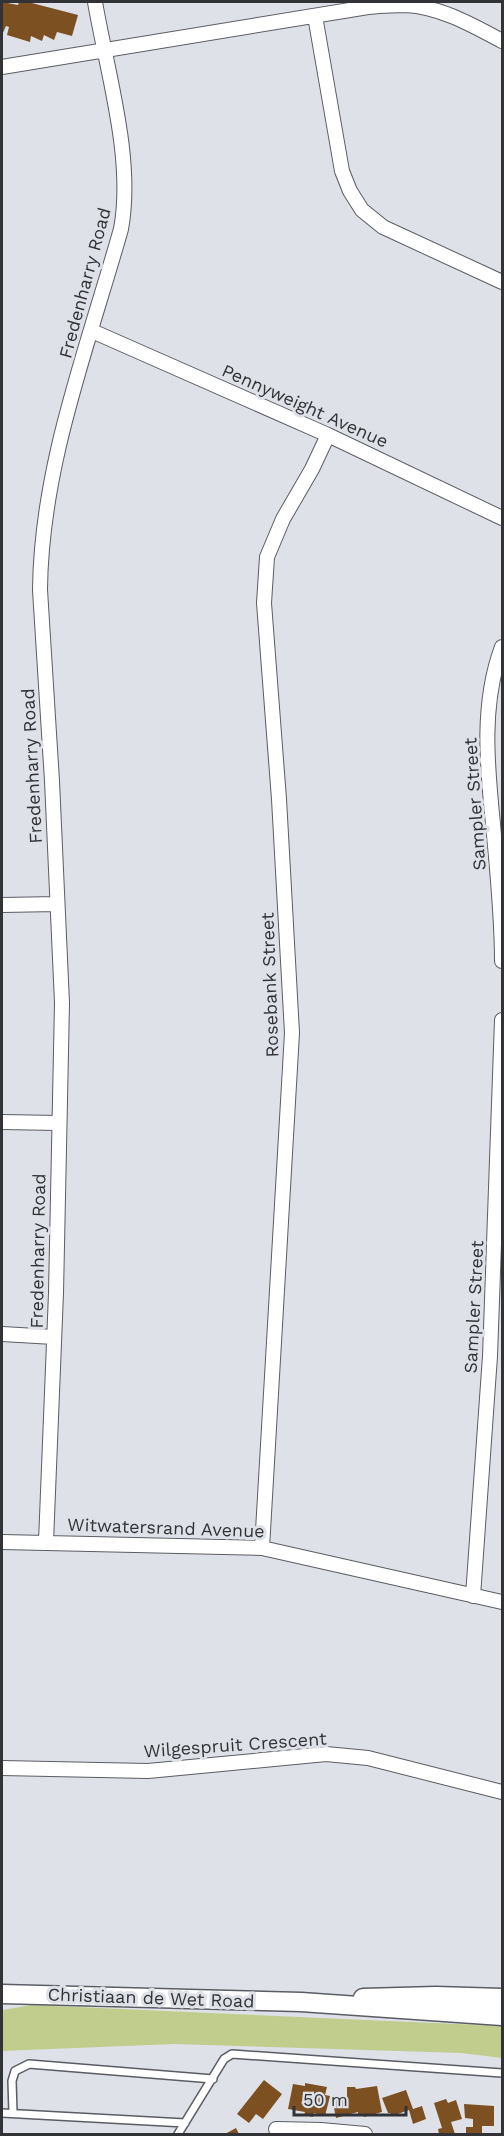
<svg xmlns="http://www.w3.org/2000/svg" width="504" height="2136" font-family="'Work Sans',sans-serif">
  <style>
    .green { fill: #c1cd8d }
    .building { fill: #7d5021 }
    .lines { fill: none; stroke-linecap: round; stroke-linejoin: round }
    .lane-casing { stroke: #5a5d63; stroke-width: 10 }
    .street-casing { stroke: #5a5d63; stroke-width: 16 }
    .secondary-casing { stroke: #5a5d63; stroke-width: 21 }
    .lane { stroke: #fff; stroke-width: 7 }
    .street { stroke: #fff; stroke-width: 14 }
    .secondary { stroke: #fff; stroke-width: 18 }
    .labels { text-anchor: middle; stroke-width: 6; stroke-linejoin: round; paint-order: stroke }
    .street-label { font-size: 18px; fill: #323336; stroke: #dee1e8 }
  </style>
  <rect width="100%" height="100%" fill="#dee1e8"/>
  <path class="green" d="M32,2005l470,21v32l-41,-5 -287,-9 -172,7v-41z"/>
  <path class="building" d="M2,2l16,3 1,-3h9l50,13 -6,21 -15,-4 -3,8 -10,-5 -2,6 -11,-5 -1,6 -23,-7 2,-8 -3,-1 -4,9z
    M264,2080l18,14 -19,25 -7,-5 -7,9 -12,-9z
    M305,2083l22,4 -2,8 5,1 -5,20 -11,-3 -1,4 -9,-2 1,-3 -17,-3 5,-25 12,2z
    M377,2086l5,26 -18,5 -1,-2 -5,1v-4l-22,6 -4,-20 15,-2v-9h8l1,2z
    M406,2090l7,19 9,-3 4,13 -13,5 -4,-14 -17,6 -2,-3h-2l-6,-15z
    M446,2099l2,4 8,-3 6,19 -11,3 4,12h-16l-1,-5 4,-1 -8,-25z
    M464,2104l30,2v20h-12v8h-16v-7h7v-8l-8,-1z
    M236,2128l3,6h-14z"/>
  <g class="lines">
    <defs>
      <path id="lane" d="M2,2113l183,10
        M13,2113l-1,-32 3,-10 14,-7 184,15
        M178,2134l46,-75 8,-5 270,19"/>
      <path id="street" d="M315,16l27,155 8,20 12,19 21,17 119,55
        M2,67l366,-60c13,-1 26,-2 38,-2 35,2 66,20 96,36
        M92,331l236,104 174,83
        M502,647c-21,56 -15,118 -9,177 4,45 9,91 9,137
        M2,905l55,-1
        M2,1122l56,1
        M2,1334l52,3
        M2,1542l260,6 240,54
        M46,1542l10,-249 6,-290 -10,-222 -12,-191c1,-123 48,-244 81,-361 13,-70 -14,-157 -26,-227
        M262,1548l30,-515 -13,-234 -15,-196 3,-46 16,-38 29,-50 16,-34
        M473,1596l17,-240 12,-336
        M2,1768l146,3 178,-17 42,4 134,34
        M276,2129l45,1 44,4"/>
      <path id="secondary" d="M2,1994l299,8 201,14
        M363,1998l73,-2 66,2"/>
    </defs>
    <use href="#lane" class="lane-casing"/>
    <use href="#street" class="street-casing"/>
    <use href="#secondary" class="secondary-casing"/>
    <use href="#lane" class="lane"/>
    <use href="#street" class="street"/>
    <use href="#secondary" class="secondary"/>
  </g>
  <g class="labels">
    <g class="street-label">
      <text transform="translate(85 283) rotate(-75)" y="6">Fredenharry Road</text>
      <text transform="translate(305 406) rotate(24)" y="6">Pennyweight Avenue</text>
      <text transform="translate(32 766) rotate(-93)" y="6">Fredenharry Road</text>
      <text transform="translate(475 804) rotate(-94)" y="6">Sampler Street</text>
      <text transform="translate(270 985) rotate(-92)" y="6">Rosebank Street</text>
      <text transform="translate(38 1251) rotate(-89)" y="6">Fredenharry Road</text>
      <text transform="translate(474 1307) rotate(-87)" y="6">Sampler Street</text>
      <text transform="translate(166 1528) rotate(2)" y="6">Witwatersrand Avenue</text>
      <text transform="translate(235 1745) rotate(-4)" y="6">Wilgespruit Crescent</text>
      <text transform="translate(151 1998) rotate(2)" y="6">Christiaan de Wet Road</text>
    </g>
  </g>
  <rect width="504" height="2136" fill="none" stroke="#323336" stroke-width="6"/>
  <path d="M294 2106v9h112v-9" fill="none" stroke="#323336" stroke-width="3"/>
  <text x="303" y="2106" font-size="18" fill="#323336" stroke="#dee1e8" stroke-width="4.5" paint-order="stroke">50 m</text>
</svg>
